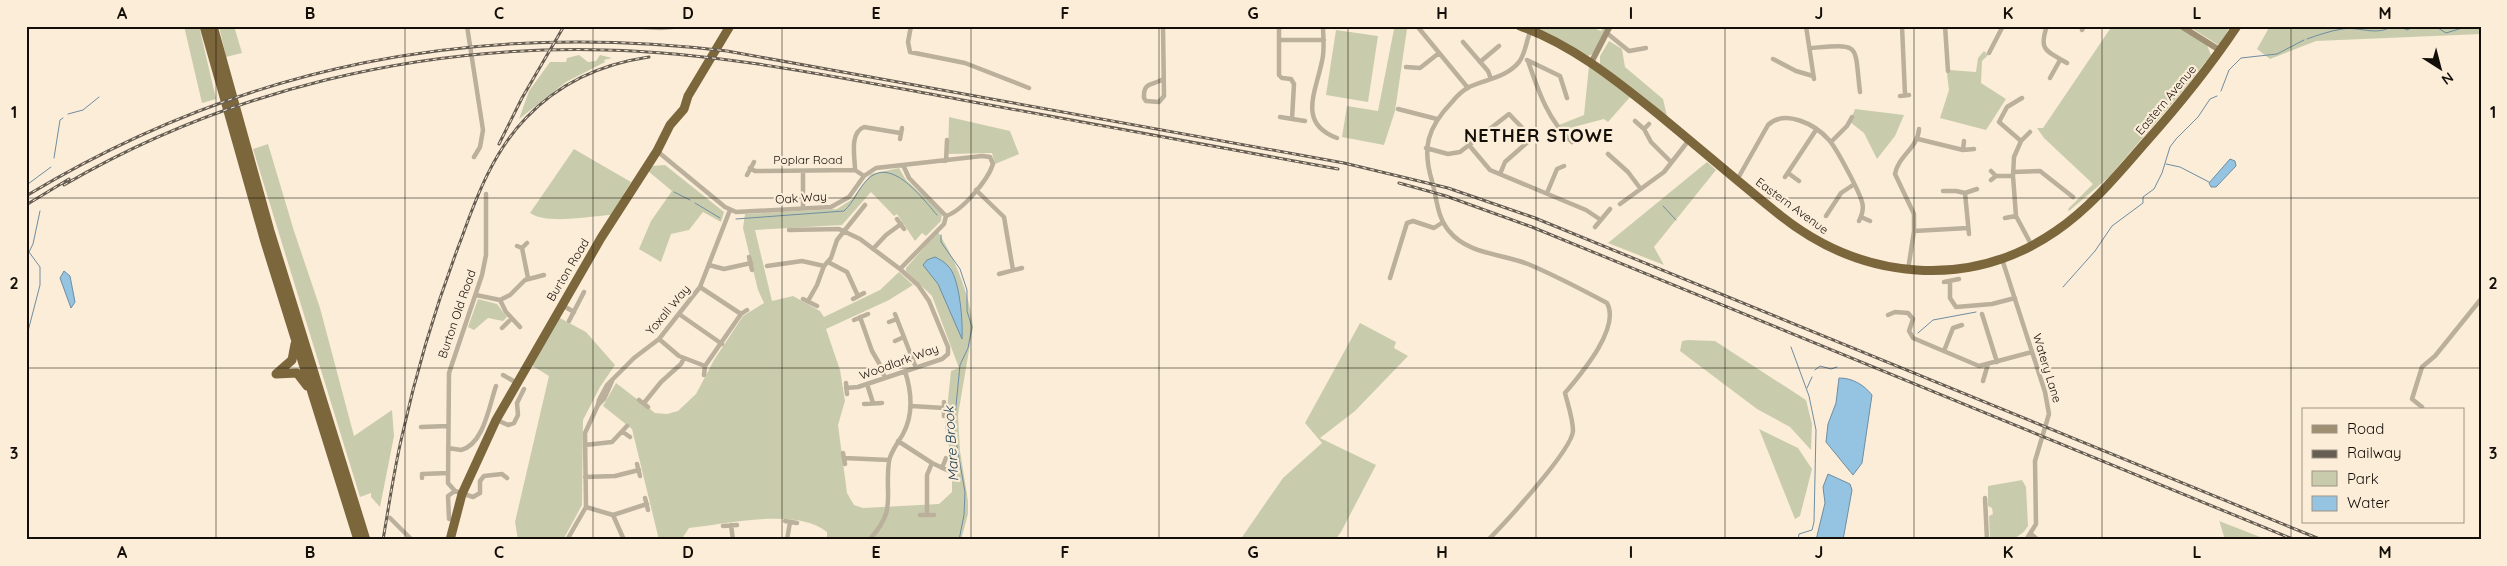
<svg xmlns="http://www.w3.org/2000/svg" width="2507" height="566" font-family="Quicksand,sans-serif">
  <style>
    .green { fill: #c9ccac }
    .water { fill: #95c4e2; stroke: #6e8da1 }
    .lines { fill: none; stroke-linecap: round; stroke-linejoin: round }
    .stream { stroke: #6e8da1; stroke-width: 1 }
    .street { stroke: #bab09c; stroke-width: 4.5 }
    .secondary { stroke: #9f9074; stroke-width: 6 }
    .highway { stroke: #7c673c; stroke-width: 9 }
    .rail-casing { stroke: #675e53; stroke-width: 3 }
    .rail { stroke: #fcedd9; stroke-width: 1; stroke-dasharray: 4; stroke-linecap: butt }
    .grid { fill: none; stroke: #130e08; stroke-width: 1; stroke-opacity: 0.55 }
    .labels { text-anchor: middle; stroke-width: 4.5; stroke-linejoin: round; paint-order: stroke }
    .street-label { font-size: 12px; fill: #130e08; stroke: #fcedd9 }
    .water-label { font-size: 14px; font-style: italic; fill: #0f364b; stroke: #fcedd9 }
    .district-label { font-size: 18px; font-weight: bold; letter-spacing: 1px; fill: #130e08; stroke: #fcedd9 }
    .neatline { fill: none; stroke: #130e08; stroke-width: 2 }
    .grid-label { font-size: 16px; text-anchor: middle; font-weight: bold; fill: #130e08 }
  </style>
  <rect width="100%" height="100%" fill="#fcedd9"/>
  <path class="green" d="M184,26h15l17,73 -14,4z
    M219,26h15l8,27 -16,4z
    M1380,26h18l9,3 -12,82 -11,34 -42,-8 5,-31 31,5 16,-82z
    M1531,26h58l12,5 3,-5h4l-13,27 -7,3z
    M2112,26h65l30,19 4,10 -29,37 -73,85 -40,34 -1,-2 25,-25 -49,-46 -7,-10h6z
    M2188,26h42l-10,20z
    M2270,26h211v8l-165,7 -46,18 -13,-10z
    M1336,30l42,6 -10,66 -42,-7z
    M1609,41l13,8 3,18 38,32 4,17 -67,-51v-9z
    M1984,51l4,4 -6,6 -1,22 25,16 -20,31 -46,-12 9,-28 -2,-16 3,-4 26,2 2,-14z
    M579,55l9,7 8,-1 4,-6 12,3 -8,2 1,2 -39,20 -47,37 10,-28 21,-29h16l1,-4z
    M1589,66l42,30 -23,26 -4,-3 -42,11 -3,-5 25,-10z
    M1855,109l49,6 -9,21 -18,23 -13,-26 -14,-11z
    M949,117l61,14 9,23 -24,10 -3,-11 -44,1z
    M268,144l26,87 26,77 34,128 38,-26 2,26 -14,71 -9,-10v-4l-11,4 -107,-348z
    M574,149l57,33 -20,33c-21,1 -64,10 -81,-2z
    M1707,162l9,8 -62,77 10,18 -56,-22z
    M665,165l59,47 -3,10 -18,-10 -14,18 -18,4 -10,28 -22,-13 12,-28 21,-30 -24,-20 4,-5z
    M899,168l7,12 36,33 -1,8 -15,15 -4,-3 -7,8 -18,-27 -3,2 -23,-24 -29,33 -87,5 17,71 21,-5 27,15 4,6 56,-27 19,-18 14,13 -24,15 -63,29 14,41 5,31 -7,24 9,68 7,12 9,3 76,-4 13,-12v-31l-7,-33 6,-57 8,-3 -27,-72 -26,-25v-3l32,-36c17,27 32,63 35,95l-15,88 2,36 8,50v13l-7,26h-134v-8c-29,-25 -101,-8 -138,-4l-8,12h-22l-27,-111 -29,-23 13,-23 39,30 12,1 11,-3 18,-17 18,-34 29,-44 21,-13 -6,-13 -15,-62 2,-14 92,-5 14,-9 20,-26z
    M478,299l19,5 10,13 -4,4 -15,-3 -14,12 -6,-3z
    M558,317l28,15 29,33 -15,22 -17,33 -1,85 -19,35h-45l-3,-18 34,-146 -18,-11z
    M1360,323l36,19 -2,6 14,8 -53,55 -35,27 56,27 -35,67 -6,8h-95l43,-62 39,-35 -17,-20z
    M1688,340l27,1 91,59 6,24 -1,26 -21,-23 -33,-18 -77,-58 2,-10z
    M1759,429l39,19 14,21 -12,47 -5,3z
    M2022,480l4,7 2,39c-9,15 -22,14 -38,14l-1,-24 4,-2 -1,-6 -4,-2v-20z
    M2219,520v1l49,19h-43z"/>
  <path class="water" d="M2230,159l5,2 1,5 -20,21h-5l-2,-4z
    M935,257c4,2 10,5 13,9 12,11 15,57 14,73l-24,-55 -15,-19 4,-5z
    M64,271l6,5 5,26 -4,6 -11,-30z
    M1839,378c14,0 25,7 33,17l-10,68 -9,12 -27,-33 2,-18 8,-21z
    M1828,474l22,10 2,6 -9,50h-27l9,-37 -2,-16z"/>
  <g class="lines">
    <path class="stream" d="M2399,26l8,4 8,-4
      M2435,26l11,7 23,-7
      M2307,39c11,-4 23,-8 35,-10 17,-3 35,8 50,-3
      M2221,91l8,-21 12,-12 36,-4 27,-14
      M68,114l15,-4 16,-13
      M54,158l6,-38 3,-2
      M2166,164l14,3 29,15
      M28,184l23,-17
      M674,192l16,8
      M695,203l25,15
      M1663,206l13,14
      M736,219l108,-8c10,-9 14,-22 23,-31 24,-25 55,18 70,35
      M941,235v7l19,27 7,21v21l5,16 -4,21 -8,17 -5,51v19l10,57 -1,23 -5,25
      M2063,287l32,-36 17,-25 31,-23v-6l11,-8 8,-16 8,-26 6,-8 22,-22 12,-18 7,-3
      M1918,333l15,-13 43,-8
      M26,339l14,-54v-18l-11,-15 4,-8 7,-33
      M1791,347l18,49 7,34 -2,92 -2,8 -13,4 -1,6
      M1815,370l5,-4 11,3 6,-2
      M1807,388l5,-11"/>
    <path class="street" d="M467,26l16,104 -3,17 -6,10
      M627,26l33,2 23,-2
      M911,26l-3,16 2,10 55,11 64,25
      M1279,26v49l3,3 9,1 3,5 -2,35
      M1323,26c0,12 2,24 -1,35 -6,31 -25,62 15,77
      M1417,26l51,62
      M1806,26l8,53
      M1902,26l3,69
      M1945,26l3,45
      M2047,26c-9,25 0,25 20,37
      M2082,30l2,-4
      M1608,34l21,17 17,-3
      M1279,40h45
      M1463,42l25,29 3,8
      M1811,48c51,-4 43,-5 49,44
      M1989,53l14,-27
      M1773,59l23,12 17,5
      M1527,60l33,16 7,22
      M1528,61c10,29 20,60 44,81
      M1480,62l19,-16
      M1406,67l14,1 19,-15
      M2050,78l10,-18
      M1163,79c-10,7 -20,2 -19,19l2,3 13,1 5,-6 -1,-70
      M1900,96l9,-1
      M1398,109l39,10
      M1280,117l25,4
      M1635,121l9,8 7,13 20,20
      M1644,129l5,-5
      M2030,132l-9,9 -7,16 -1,19 3,40 16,30
      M900,139l2,-11
      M1918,139l45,11 11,-1
      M2021,141l-22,-19 8,-15 15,-9
      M1831,142l16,-16 5,-9
      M1469,145l21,25 96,40 15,10
      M1426,148l22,6 12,-2 49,-38 20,21 1,5 -25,22 -5,12
      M1963,150l1,-9
      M657,151l68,56 11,5 95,-5 18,-10 15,-21 12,-8 106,-12 8,1 3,7c-5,16 -31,47 -47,52
      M1608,154l20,18 12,16
      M946,161l1,-21
      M750,168l5,3 100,-1 9,6
      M855,170c0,-13 -6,-37 9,-43l36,6
      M803,171v37
      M1991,171l5,5 -5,4
      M2013,172l27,-1 33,26
      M1788,173l11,8
      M747,175l7,-13
      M1996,176h17
      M1785,177l31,-47
      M1737,180l31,-55c17,-16 47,-1 61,15 8,9 30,51 33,62 2,6 0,13 -3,19
      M976,190l28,27 9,53
      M1943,191h13l9,2 4,41
      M1547,193l10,-24 7,-3
      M1965,193l12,-4
      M486,194v61l-4,20 -33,98 -1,110 7,8 18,6 7,-4v-12l4,-5 18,-2 5,4
      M1620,204l44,-32 25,-32
      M1826,216l15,-23 12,-8
      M1861,217l9,4
      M2005,218l11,-2
      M897,219l7,10
      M1595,227l15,-18
      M789,230l50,-1 21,10 40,30 18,16 11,16 19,46v7l-6,5 -84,28 -12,1
      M1914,231l54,-3
      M517,246l5,2 5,-5
      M522,248l6,30
      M873,249l13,-14 15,-11
      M749,257l3,13
      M2002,259l43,133 4,22 -14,47 1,63 -10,16
      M828,262l19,10 11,24
      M709,265l15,4 27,-6
      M767,266l35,-5 22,5
      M900,269l44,-45 2,-8 -37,-38 -5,-11
      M1908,270l6,-39v-17l-19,-40c3,-18 23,-26 24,-45
      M999,274l23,-6
      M1390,278l17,-55 6,-2 21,7 9,-6
      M1944,282l15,-3
      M1950,282v16l6,9 36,-3 23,-6
      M700,287l41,27
      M476,295l24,5 10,-5 15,-15 19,-5
      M803,299l14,7
      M853,299l11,-6
      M500,300l6,12 14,15
      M808,301l9,-16 7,-19 7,-8 6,-18 28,-35
      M562,305l12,7
      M679,314l43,30
      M895,314l21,54
      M1982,314l15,48
      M1888,315l7,-3 13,1 5,6 -4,12 4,7 66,28 53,-14
      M860,317l12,34 7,12 6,15
      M854,320l14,-6
      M569,321l15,-29
      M889,322l8,-3
      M502,328l9,-9
      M659,339l20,17 26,10
      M895,341l9,-4
      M1944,351l9,-23 9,-3
      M503,375l14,8
      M704,375l1,-9 36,-52 6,-4
      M1983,381l5,-17
      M846,383l1,11
      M867,384l6,19
      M639,400l9,7
      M644,403l17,-21 20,-18 3,-6
      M864,404l18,-1
      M598,405l6,-6 8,-18
      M911,406l33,2
      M2422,407l-10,-8 10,-32 13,-11 46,-57
      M944,416v-14
      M497,420l11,5 6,-2 4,-8 -1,-12 7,-14
      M421,427l27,-1
      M623,432l7,5
      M898,441l34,22 17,8
      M585,445l27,-3 15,-16
      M448,448l13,2c23,-6 28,-44 35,-64
      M843,453l2,11
      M844,458l45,2
      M637,464l3,12
      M942,468l4,-10
      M585,477l30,-1 24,-6
      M422,478v-4l26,-1
      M645,498l3,12
      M1985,498l2,42
      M586,507l27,8 34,-11
      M613,515l11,25
      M920,515h14
      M927,515v-40l5,-12
      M390,518l22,22
      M449,519l-1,-23 7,-5
      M785,521l12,2
      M731,525l2,15
      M723,526l14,-1
      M2031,534l7,6
      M567,540l19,-33 -1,-74 13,-28 1,-5 8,-15 27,-27 25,-19 41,-52 30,-77
      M787,540l3,-18
      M869,540c29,-31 15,-43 20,-79 2,-10 9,-18 14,-27 11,-20 9,-41 2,-63
      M1488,540c16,-16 84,-90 85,-109 0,-12 -5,-26 -8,-38 15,-18 56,-65 42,-90 -26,-14 -51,-27 -79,-39 -25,-10 -61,-10 -79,-33 -12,-14 -12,-32 -17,-50 -10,-33 -5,-53 20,-79 4,-5 10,-11 17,-15 17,-8 37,-9 50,-25 7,-9 7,-22 12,-32"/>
    <path class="secondary" d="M2181,26l40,25
      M1591,63l19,-37"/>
    <path class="highway" d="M204,26l61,216 93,298
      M213,26l57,205 96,309
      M1520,26c50,18 92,51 133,84 43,35 84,71 128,106 81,64 188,75 275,15 35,-24 62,-57 89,-88 34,-38 64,-75 92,-117
      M276,374l21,-1 10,13
      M276,374l16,-14 3,-16
      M450,540l12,-46 34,-74 105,-182 56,-87 13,-26 14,-16 4,-13 42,-70"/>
    <defs>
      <path id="rail" d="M499,144l23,-46 42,-72
        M1399,183l47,13 86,31 763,313
        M64,185c163,-95 354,-140 542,-135 118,3 235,28 351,49 127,24 254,47 381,70
        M26,196c219,-132 449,-175 701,-145l617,112 104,25 87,30 787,322
        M26,205l43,-26
        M383,540c6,-35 11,-70 19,-104 15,-68 35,-134 60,-199 15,-42 32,-86 64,-119 33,-35 75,-54 123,-61"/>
    </defs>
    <use href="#rail" class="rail-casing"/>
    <use href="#rail" class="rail"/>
  </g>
  <path class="grid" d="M216,26v514M405,26v514M593,26v514M782,26v514M971,26v514M1159,26v514M1348,26v514M1536,26v514M1725,26v514M1914,26v514M2102,26v514M2291,26v514M26,198h2455M26,368h2455"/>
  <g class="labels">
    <g class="street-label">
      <text transform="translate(2166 100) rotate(-50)" y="4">Eastern Avenue</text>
      <text x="808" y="164">Poplar Road</text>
      <text transform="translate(801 198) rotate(-4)" y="4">Oak Way</text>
      <text transform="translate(1792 206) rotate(36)" y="4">Eastern Avenue</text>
      <text transform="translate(568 270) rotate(-59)" y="4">Burton Road</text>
      <text transform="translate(668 310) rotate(-50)" y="4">Yoxall Way</text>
      <text transform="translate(457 314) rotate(-71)" y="4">Burton Old Road</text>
      <text transform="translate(899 362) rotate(-20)" y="4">Woodlark Way</text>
      <text transform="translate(2047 368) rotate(73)" y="4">Watery Lane</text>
    </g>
    <g class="water-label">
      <text transform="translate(951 444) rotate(-94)" y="5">Mare Brook</text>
    </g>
    <g class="district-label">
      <text x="1539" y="142">NETHER STOWE</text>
    </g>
  </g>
  <rect width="2507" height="566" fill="none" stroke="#fcedd9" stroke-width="55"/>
  <rect x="2302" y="408" width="162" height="115" fill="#fcedd9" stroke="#9f9485"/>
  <rect x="2312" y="425" width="25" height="8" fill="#9f9074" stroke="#9f9485"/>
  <text x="2347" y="434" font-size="15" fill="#130e08">Road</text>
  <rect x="2312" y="450" width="25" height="8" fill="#675e53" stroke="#9f9485"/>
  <text x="2347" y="458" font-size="15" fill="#130e08">Railway</text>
  <rect x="2312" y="471" width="25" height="15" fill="#c9ccac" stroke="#9f9485"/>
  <text x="2347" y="484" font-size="15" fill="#130e08">Park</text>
  <rect x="2312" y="496" width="25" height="15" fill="#95c4e2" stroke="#9f9485"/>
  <text x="2347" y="508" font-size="15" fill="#130e08">Water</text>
  <g transform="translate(2440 68) rotate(144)" stroke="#fcedd9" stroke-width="4" paint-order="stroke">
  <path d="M0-4L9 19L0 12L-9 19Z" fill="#130e08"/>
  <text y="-8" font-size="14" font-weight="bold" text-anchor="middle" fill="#130e08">N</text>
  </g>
  <rect x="28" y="28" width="2452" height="510" class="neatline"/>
  <g class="grid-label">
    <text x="122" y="19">A</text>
    <text x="310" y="19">B</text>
    <text x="499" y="19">C</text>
    <text x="688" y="19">D</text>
    <text x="876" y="19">E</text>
    <text x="1065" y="19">F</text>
    <text x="1253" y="19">G</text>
    <text x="1442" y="19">H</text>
    <text x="1631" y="19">I</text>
    <text x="1819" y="19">J</text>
    <text x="2008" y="19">K</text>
    <text x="2197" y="19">L</text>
    <text x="2385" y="19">M</text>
    <text x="14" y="118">1</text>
    <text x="2493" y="118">1</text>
    <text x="14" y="289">2</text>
    <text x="2493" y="289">2</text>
    <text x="14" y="459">3</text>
    <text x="2493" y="459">3</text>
    <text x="122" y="558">A</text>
    <text x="310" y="558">B</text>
    <text x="499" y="558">C</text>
    <text x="688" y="558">D</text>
    <text x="876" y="558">E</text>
    <text x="1065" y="558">F</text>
    <text x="1253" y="558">G</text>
    <text x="1442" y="558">H</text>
    <text x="1631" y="558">I</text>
    <text x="1819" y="558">J</text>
    <text x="2008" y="558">K</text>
    <text x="2197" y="558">L</text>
    <text x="2385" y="558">M</text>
  </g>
</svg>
